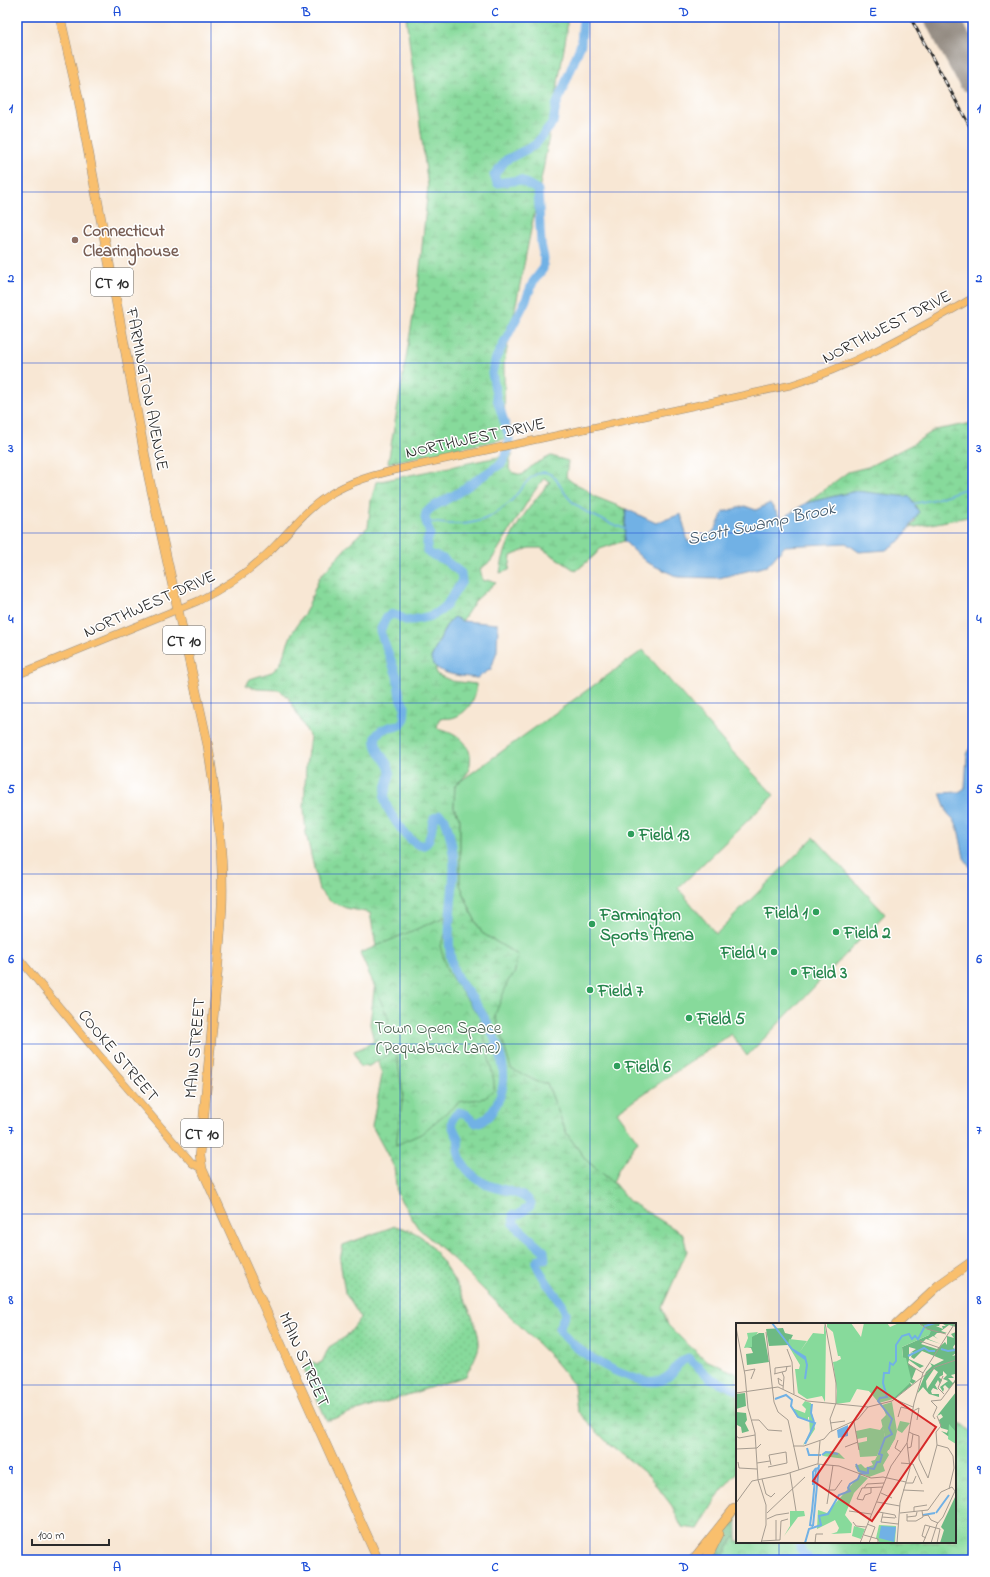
<svg xmlns="http://www.w3.org/2000/svg" width="990" height="1577" font-family="'Indie Flower',sans-serif">
  <style>
    .grass { fill: url(#grass-dots); stroke: #598263 }
    .forest { fill: url(#forest-firs); stroke: #4c7257 }
    .wetland { fill: url(#wetland-marsh); stroke: #598263 }
    .park { fill: url(#park-crowns); stroke: #598263 }
    .pitch { fill: #87da9b; stroke: #598263 }
    .water { fill: #71b1e5; stroke: #4e6e88 }
    .lines { fill: none; stroke-linecap: round; stroke-linejoin: round }
    .stream { stroke: #71b1e5; stroke-width: 1.5 }
    .river { stroke: #71b1e5; stroke-width: 9 }
    .taxiway { stroke: #928980; stroke-width: 14 }
    .runway { stroke: #928980; stroke-width: 34 }
    .major-casing { stroke: #928980; stroke-width: 8 }
    .highway-casing { stroke: #928980; stroke-width: 10 }
    .major { stroke: #f9bf6d; stroke-width: 7 }
    .highway { stroke: #f9bf6d; stroke-width: 9 }
    .rail-casing { stroke: #2b2b2b; stroke-width: 3 }
    .rail { stroke: #fff; stroke-width: 1.5; stroke-dasharray: 4.5; stroke-linecap: butt }
    .grid { fill: none; stroke: #1d4ed8; stroke-width: 1; stroke-opacity: 0.55 }
    .education-dot { fill: #8d6e63; stroke: #fff; stroke-width: 1.5 }
    .leisure-dot { fill: #2e9e5b; stroke: #fff; stroke-width: 1.5 }
    .labels { text-anchor: middle; stroke-width: 3; stroke-linejoin: round; paint-order: stroke }
    .shield { fill: #fff; stroke: #6b6b6b; stroke-width: 1 }
    .shield-label { font-size: 16px; font-weight: bold; fill: #2b2b2b }
    .education-label { font-size: 17px; font-weight: bold; fill: #785e54; stroke: #fff; text-anchor: start }
    .street-label { font-size: 17px; fill: #2b2b2b; stroke: #fff }
    .leisure-label { font-size: 17px; font-weight: bold; fill: #27864d; stroke: #fff; text-anchor: start }
    .park-label { font-size: 17px; fill: #47604d; stroke: #fff }
    .water-label { font-size: 18px; font-style: italic; fill: #445a6c; stroke: #fff }
    .inset-river { fill: none; stroke: #71b1e5; stroke-width: 2 }
    .inset-road { fill: none; stroke: #a69c90; stroke-width: 1 }
    .view { fill: #d62828; fill-opacity: 0.15; stroke: #d62828; stroke-width: 2 }
    .inset-edge { fill: none; stroke: #2b2b2b; stroke-width: 2 }
    .neatline { fill: none; stroke: #1d4ed8; stroke-width: 1.5 }
    .grid-label { font-size: 13px; text-anchor: middle; font-weight: bold; fill: #1d4ed8 }
  </style>
  <defs>
    <pattern id="grass-dots" width="8" height="8" patternUnits="userSpaceOnUse"><rect width="8" height="8" fill="#87da9b"/><path d="M2 2h.1M6 6h.1" fill="none" stroke="#75bb86" stroke-width="1.8" stroke-linecap="round"/></pattern>
    <pattern id="forest-firs" width="22" height="20" patternUnits="userSpaceOnUse"><rect width="22" height="20" fill="#6dba83"/><path d="M5 1l3.5 6h-7zM16 11l3.5 6h-7z" fill="#5a976b"/></pattern>
    <pattern id="wetland-marsh" width="20" height="14" patternUnits="userSpaceOnUse"><rect width="20" height="14" fill="#87da9b"/><path d="M1 5h8M5 5V1M11 12h8M15 12V8" fill="none" stroke="#75bb86"/></pattern>
    <pattern id="park-crowns" width="20" height="18" patternUnits="userSpaceOnUse"><rect width="20" height="18" fill="#87da9b"/><path d="M2 6a3 3 0 1 1 6 0M12 15a3 3 0 1 1 6 0" fill="none" stroke="#75bb86"/></pattern>
  </defs>
  <rect width="100%" height="100%" fill="#fff"/>
  <filter id="ink" filterUnits="userSpaceOnUse"><feTurbulence type="fractalNoise" baseFrequency=".025" numOctaves="2"/><feDisplacementMap in="SourceGraphic" scale="8" xChannelSelector="R" yChannelSelector="G"/><feConvolveMatrix kernelMatrix="1 2 1 2 8 2 1 2 1" color-interpolation-filters="sRGB"/></filter>
  <filter id="wash" filterUnits="userSpaceOnUse"><feTurbulence type="fractalNoise" baseFrequency=".012" numOctaves="4" result="noise"/><feDisplacementMap in="SourceGraphic" scale="16" xChannelSelector="R" yChannelSelector="G"/><feGaussianBlur stdDeviation="0.9" result="paint"/><feColorMatrix in="noise" values="0 0 0 0 0 0 0 0 0 0 0 0 0 0 0 0 0 1.4 0 .05"/><feComposite in="paint" operator="in"/></filter>
  <g filter="url(#wash)">
    <rect width="100%" height="100%" fill="#f8e7d4"/>
    <path class="grass" d="M395,1226c11,3 22,6 30,14 17,16 56,81 54,105 -1,9 -9,22 -13,31l-139,45 -24,-55 10,-4 4,2 5,-2 7,-15 18,-11 14,-18 -16,-25 -5,-33 3,-15z"/>
    <path class="forest" d="M737,1505v37l23,18h-54z"/>
    <path class="wetland" d="M406,17h161v14l-23,134 -40,199 1,75 -117,24 30,-176 10,-100z
      M973,423v93l-63,12 6,-8 -60,-29 -50,12 42,-31 20,-5 43,-22 24,-15z
      M513,454l-3,6 -1,9 5,4 8,2 11,-10 18,-9 17,5 -2,16 6,5 14,7 7,7 33,13 -2,32 -24,8 -5,6 -19,16 -35,-23h-12l-18,8 -2,14 -9,3c5,-36 27,-64 50,-91l-6,-4 -13,18 -40,65 -11,8 3,12 7,-1 6,2 -20,18 -14,21 -8,-4 -8,9 -15,32 5,10v6l16,7 24,3c1,14 -8,28 -21,33 -4,2 -11,1 -16,2l-2,9c22,4 40,19 31,44 -2,4 -9,10 -13,13l-1,22 6,12v65l12,30 10,19 36,22 -4,20 -3,93 27,14 9,1 20,51 20,27 26,21 16,19 54,33 4,17 -25,56 6,18 17,17 21,18 31,14v98l-16,19 -23,38 -16,-2 -10,-21 -23,-30 -42,-34 -30,-31 -3,-26 -24,-29 -97,-97 -35,-31 -21,-34 -3,-27 -22,-41 10,-51 -12,-51 8,-67 -8,-44 -24,-5 -16,-7 -11,-11 -13,-57 -2,-24 2,-44 4,-28 -22,-40 -9,-7 -22,-1 -11,-4 4,-6 22,-7 8,-8 12,-31 15,-24 12,-31 34,-38 15,-13 3,-26 5,-19z"/>
    <path class="park" d="M445,917l1,15 -6,14 7,25 33,47 14,63v8l-9,9 -26,4 -38,32 -25,11 7,-50 -6,-39 -3,-5 -25,15 -9,1 -6,-16c16,-6 29,-13 35,-31l-29,-67z
      M955,1424l9,1 9,8v127h-252l13,-23h3v5h218z"/>
    <path class="pitch" d="M643,650l85,97 46,48 -96,93 38,46 98,-97 71,77 -138,142 -16,-22 -114,78 21,29 -19,27 -6,14 -26,-21 -20,-27 -20,-51 -9,-1 -27,-13 -16,-54 14,-36 5,-4 4,-20 -36,-22 -10,-19 -12,-30v-65l-6,-12 1,-22z"/>
    <path class="water" d="M856,491l54,6 9,15 -17,27 -16,11 -27,2 -13,-9 -61,3 -18,20 -48,12 -41,-1 -32,-15 -22,-21 2,-32 30,14 25,-9 7,28c23,-4 27,-9 35,-30l22,-6 11,4 14,-7 11,16 25,-16z
      M454,617l8,4 36,3 -1,27 -6,18 -14,9c-14,-2 -44,-3 -46,-20l15,-32z
      M973,741v130l-9,-13 -6,-30 -4,-8 -6,-6 -8,-21 19,-1 6,-4 2,-33z"/>
    <g class="lines">
      <path class="stream" d="M912,504l24,-5 37,-13
        M426,521c21,4 43,6 63,-4 7,-3 14,-10 20,-14 10,-9 23,-36 39,-30 9,3 13,16 19,23 13,17 39,25 58,33"/>
      <path class="river" d="M583,17l-2,27 -25,62 -3,17 -18,22 -29,15 -12,15 3,8 23,-3 18,10 3,54 3,14 -1,11 -10,13 -8,20 -29,56 -4,15 5,26 12,38v12l-7,14 -46,31 -25,14 -5,5 -1,5 5,16 -3,7v10l3,3 13,5 18,14 1,8 -16,25 -6,5 -9,5 -18,4h-8l-8,-5 -5,-1 -6,4 -6,13 17,45 3,22 5,9 -1,13 -4,5c-8,1 -21,4 -24,12 -3,11 10,22 13,31 4,11 -7,21 -4,33 2,10 29,52 41,43 6,-6 5,-18 8,-26l6,-3 5,4c5,15 9,32 9,48 -1,31 -9,67 -2,97 3,15 14,25 22,37 18,27 41,70 23,102 -5,9 -9,17 -21,20l-10,-9 -7,-2c-12,9 -6,16 -1,26 1,4 0,9 0,12 2,14 14,27 26,33 14,8 37,7 47,20l-1,3 -12,9h-5l1,9 30,27 1,8h-6l-3,4c7,19 23,32 30,50l-7,15c10,22 74,58 99,53 18,-4 16,-19 30,-23l22,20 27,12
        M800,1542v6l9,12"/>
      <path class="taxiway" d="M951,35l11,7 10,-1
        M966,64v-14l7,-10"/>
      <path class="runway" d="M941,17l32,59"/>
    </g>
  </g>
  <g filter="url(#ink)">
    <g class="lines">
      <defs>
        <path id="major" d="M17,675l181,-74c26,-13 51,-29 72,-50 19,-19 34,-40 57,-55 23,-15 50,-22 77,-28l387,-83c65,-20 123,-54 182,-87
          M17,956l82,99 93,108 10,6"/>
        <path id="highway" d="M60,17l19,84 70,377 59,268c8,52 16,107 14,160 -4,77 -14,155 -20,232l-2,17 2,14 176,391
          M897,1324l42,-39 34,-24
          M693,1560l41,-51
          M706,1560l13,-26"/>
      </defs>
      <use href="#major" class="major-casing"/>
      <use href="#highway" class="highway-casing"/>
      <use href="#major" class="major"/>
      <use href="#highway" class="highway"/>
      <defs>
        <path id="rail" d="M910,17l63,115"/>
      </defs>
      <use href="#rail" class="rail-casing"/>
      <use href="#rail" class="rail"/>
    </g>
  </g>
  <path class="grid" d="M211,17v1543M400,17v1543M590,17v1543M779,17v1307M17,192h956M17,363h956M17,533h956M17,703h956M17,874h956M17,1044h956M17,1214h956M17,1385h720M955,1385h18M779,1542v18"/>
  <circle class="education-dot" cx="75" cy="240" r="4"/>
  <g class="leisure-dot">
    <circle cx="631" cy="834" r="4"/>
    <circle cx="816" cy="912" r="4"/>
    <circle cx="592" cy="924" r="4"/>
    <circle cx="836" cy="932" r="4"/>
    <circle cx="774" cy="952" r="4"/>
    <circle cx="794" cy="972" r="4"/>
    <circle cx="590" cy="990" r="4"/>
    <circle cx="689" cy="1018" r="4"/>
    <circle cx="617" cy="1066" r="4"/>
  </g>
  <g class="labels">
    <g class="shield">
      <rect x="91" y="268" width="42" height="28" rx="3"/>
      <rect x="163" y="626" width="42" height="28" rx="3"/>
      <rect x="181" y="1119" width="42" height="28" rx="3"/>
    </g>
    <g class="shield-label">
      <text x="112" y="288">CT 10</text>
      <text x="184" y="646">CT 10</text>
      <text x="202" y="1139">CT 10</text>
    </g>
    <g class="education-label">
      <text x="83" y="236">Connecticut<tspan x="83" dy="20">Clearinghouse</tspan></text>
    </g>
    <g class="street-label">
      <text transform="translate(886 326) rotate(-27)" y="6">NORTHWEST DRIVE</text>
      <text transform="translate(148 389) rotate(79)" y="6">FARMINGTON AVENUE</text>
      <text transform="translate(475 437) rotate(-12)" y="6">NORTHWEST DRIVE</text>
      <text transform="translate(149 603) rotate(-24)" y="6">NORTHWEST DRIVE</text>
      <text transform="translate(194 1048) rotate(-85)" y="6">MAIN STREET</text>
      <text transform="translate(119 1055) rotate(50)" y="6">COOKE STREET</text>
      <text transform="translate(305 1359) rotate(66)" y="6">MAIN STREET</text>
    </g>
    <g class="leisure-label">
      <text x="639" y="840">Field 13</text>
      <text x="808" y="918" text-anchor="end">Field 1</text>
      <text x="600" y="920">Farmington<tspan x="600" dy="20">Sports Arena</tspan></text>
      <text x="844" y="938">Field 2</text>
      <text x="766" y="958" text-anchor="end">Field 4</text>
      <text x="802" y="978">Field 3</text>
      <text x="598" y="996">Field 7</text>
      <text x="697" y="1024">Field 5</text>
      <text x="625" y="1072">Field 6</text>
    </g>
    <g class="park-label">
      <text x="438" y="1033">Town Open Space<tspan x="438" dy="20">(Pequabuck Lane)</tspan></text>
    </g>
    <g class="water-label">
      <text transform="translate(761 523) rotate(-12)" y="6">Scott Swamp Brook</text>
    </g>
  </g>
  <g transform="translate(736 1323)">
    <rect width="220" height="220" fill="#f8e7d4"/>
    <path d="M22,9l-6,9v6l-8,1 4,-10 -1,-5zM164,98l10,2 -8,10 -5,-3z" fill="#87da9b"/>
    <path d="M181,0h23l-1,3h-3l7,3 -1,-3h4l-3,-2 13,-1v4l-7,-2 -8,6 6,2h-10l-3,3 4,3 -5,-3 -5,3 13,5 -15,-5 -5,5 16,5 8,-7 2,3v-9l7,2 -3,-4 5,-2v11l-3,4 3,6 -4,3 4,-1v22l-1,-3 -4,1 3,3h-6l5,5 3,-5v3l-7,8 -4,-4 -2,2 1,2 -1,3 -3,-5 8,-6 -5,-2 4,-4 -4,-4v4l-4,2 3,3 -2,4 -2,-4 -3,5 3,5 -5,-2 -2,3 1,3h7v3l-10,-3 -6,-7 -6,7 9,-22 6,-6 -2,-3 4,2 10,-5 -22,-9 -8,8 -3,-2 2,-5 -3,1 6,-4 -7,-2v12l15,7 -4,2 -11,-8 -1,3 8,6 -4,10 4,2 -3,3 -5,-3 4,4 -19,15 10,-43 -1,-10 27,-12 1,-4zM198,46l4,3 -11,17 -1,-8zM47,5l2,5 8,2 -5,10 -19,1 -3,-17zM23,10h5l5,29 -22,3 -1,-11 7,-1 -2,-5 -4,-1h5v-10zM220,69v50l-15,-11 6,2 1,-3 -7,-2 -2,-8 4,-3 -2,-3 -4,2zM9,70l1,13 -10,3v-15zM0,89l10,1 1,7 -2,3 4,8 -7,2 -1,-6 -4,-2zM220,172v48h-16l4,-13 -3,-3z" fill="#6dba83" fill-rule="evenodd"/>
    <path d="M95,0h20l10,14 3,-14h23l3,4 9,-4h18l14,8 -2,4 -27,12 1,10 -5,15 -23,24 -37,-31 -1,-4 4,-2zM156,79l5,29 -2,8 -8,13 2,3 -6,10 2,6 -16,6 -11,-5 -3,-6 6,-2 4,4 8,-3 -2,-4 4,-1 5,-10v-7l5,-6 -4,-17 5,-5 -4,-10zM75,85l4,21 -9,14 -3,2 7,-12 -1,-16zM95,128l8,2 6,6 -22,-3 1,-4zM124,152l8,3 -14,15 -9,22 7,9 -1,9 -20,1 6,-2 2,-4 -4,-8 -18,9 1,-19 9,3z" fill="#87da9b"/>
    <path d="M118,203l11,3 -4,10 -9,-3z" fill="#87da9b"/>
    <path d="M88,0l2,9 -1,70 -3,-6 -15,3 -9,-6 -3,-24h4l1,-4 -12,-20 1,-6 18,2 -8,12 14,-20 11,1zM91,0h20l5,7 1,11 27,4 12,10 14,3 5,21 -2,5 -16,15 -14,4 -10,-12 -12,-2 -7,13 -14,2 1,-13 -4,-29 10,-2 -1,-4h-4l-5,-24 -6,-5zM69,78l6,2 1,14h-4v3l-11,-3 -5,-9 13,5 1,-4 -4,-4zM213,101l7,8v12l-8,-5zM151,113l8,1 -6,13 -6,-1zM54,188h14l1,5 -7,1 -14,19 6,-10zM143,202l17,1 -1,17h-15l-4,-5z" fill="#87da9b"/>
    <path d="M147,103l2,11 -8,19 -17,1 -2,-14 9,-2v-4l-10,2 -1,-8 14,-3 10,2z" fill="#87da9b"/>
    <path d="M112,102v11l-10,2 -1,-8zM145,203l15,1 -2,15 -15,-4z" fill="#71b1e5"/>
    <path class="inset-river" d="M36,0l20,26 13,8 2,8 -2,14M205,26l7,2 7,-1 1,-3M58,28l11,8M172,33l16,-8 5,3h6M39,76l11,-4 6,5 -1,6 7,11 17,6 -10,21M76,81l-1,9 3,9M71,125l2,7h12M86,132l4,-3 12,2M120,141l3,7 9,2M77,162v-13l3,-4M200,190l13,-18M187,192l12,-2M77,203l-3,-1 2,-14 4,-42 2,-1M77,203l6,-61M69,220l4,-14 12,-4 -2,-9 9,-2 11,-19 11,-4 -2,-3 2,-4 8,-5 2,-5 8,-1v-5l6,1 3,-7h3l2,-7 -3,-1 6,-16 7,-4 -3,-6 3,-9 -14,-18 2,-3 7,-1 -4,-14 1,-10h5l1,-10 3,2 3,-4v-16l6,-9 7,-2 3,5 3,-3 3,3 7,-13 10,-3"/>
    <path class="inset-road" d="M89,0l11,60v20l-6,16 2,12M183,0l8,6 19,5M0,4l9,48 3,33 7,25 3,47 8,25v20l-5,18M30,9l8,70 4,10 10,8 11,50M184,18l20,7M51,26l5,13 2,32M172,41l15,9M8,48l11,-2 -4,10M46,49l2,5 -1,12M38,51l12,-3 1,-5M39,51v-6l16,-2M207,53l-5,12 6,6M46,58l-4,-3 1,6 4,2M0,70l42,-6 29,14 61,6 24,-6 43,-34 21,-7M158,76l19,8M177,88l6,-3 -2,12M162,94l3,-10 12,3M199,96l-2,-3 4,-9 -6,-6 10,-1 15,-20M16,97h7l9,10 14,1M118,99l5,28M94,100l15,-2M177,111l6,2v23l9,19 9,-33 -1,-13 5,-6 -4,-10M0,113l3,2 16,-3M162,117l-3,8 6,4M201,122l11,3 5,8 1,12 -5,21M57,123h11l20,-7 6,-7 28,-13 10,-12M109,124l13,-5M172,125l3,-1 2,-13 -4,-2M0,126l21,-1 4,-4M2,139l1,6 18,1M21,140l13,-2M165,140l12,1 9,20M82,141l2,-23M32,144l19,-4 -1,-11 -17,3 2,10M54,150l6,38M26,156l4,15 5,3 4,-4M170,160h7l3,-7M128,165l3,-4 17,-1M135,165v5l-6,2 -2,5 -6,-1 5,-11 21,-1M92,167h7l7,-10M167,167l21,1M145,170l11,5M141,179l23,4M0,180l16,-22 34,-7 31,-10 22,2 32,12 12,-1 23,5M91,181l6,-39M113,188l22,3M143,189l16,3 1,3M178,189v-5l13,-2M31,190l38,-36M147,190l-2,9 17,2M164,190l28,-3 13,-18M171,191v7h9l7,-4 -1,-6M187,193l5,-1 3,5 7,3M146,194l13,1M171,194l9,-1 1,-4M31,196l9,-4 13,-2M117,199l3,4 10,1M131,201l8,3 -6,16M128,212l14,4v4M190,215l-4,-2 3,-11 15,4 -3,14M40,217v-20M25,218l19,-1 1,-19 7,-2M79,220l1,-9h7M124,220l31,-77 16,-23 7,-40 9,-30 32,-50M161,220l3,-40 10,-35 -3,-25M187,220l7,-17M195,220l6,-19 6,-7 12,-26 -3,-4 -11,5"/>
    <path class="view" d="M141,64l59,40 -64,94 -59,-40z"/>
    <rect width="220" height="220" class="inset-edge"/>
  </g>
  <rect width="990" height="1577" fill="none" stroke="#fff" stroke-width="44"/>
  <path d="M32 1539v6h77v-6" fill="none" stroke="#2b2b2b" stroke-width="2"/>
  <text x="38" y="1539" font-size="12" fill="#2b2b2b" stroke="#ffffff" stroke-width="3" paint-order="stroke">100 m</text>
  <rect x="22" y="22" width="946" height="1533" class="neatline"/>
  <g class="grid-label">
    <text x="117" y="16">A</text>
    <text x="306" y="16">B</text>
    <text x="495" y="16">C</text>
    <text x="684" y="16">D</text>
    <text x="873" y="16">E</text>
    <text x="11" y="112">1</text>
    <text x="979" y="112">1</text>
    <text x="11" y="282">2</text>
    <text x="979" y="282">2</text>
    <text x="11" y="452">3</text>
    <text x="979" y="452">3</text>
    <text x="11" y="623">4</text>
    <text x="979" y="623">4</text>
    <text x="11" y="793">5</text>
    <text x="979" y="793">5</text>
    <text x="11" y="963">6</text>
    <text x="979" y="963">6</text>
    <text x="11" y="1134">7</text>
    <text x="979" y="1134">7</text>
    <text x="11" y="1304">8</text>
    <text x="979" y="1304">8</text>
    <text x="11" y="1474">9</text>
    <text x="979" y="1474">9</text>
    <text x="117" y="1571">A</text>
    <text x="306" y="1571">B</text>
    <text x="495" y="1571">C</text>
    <text x="684" y="1571">D</text>
    <text x="873" y="1571">E</text>
  </g>
</svg>
